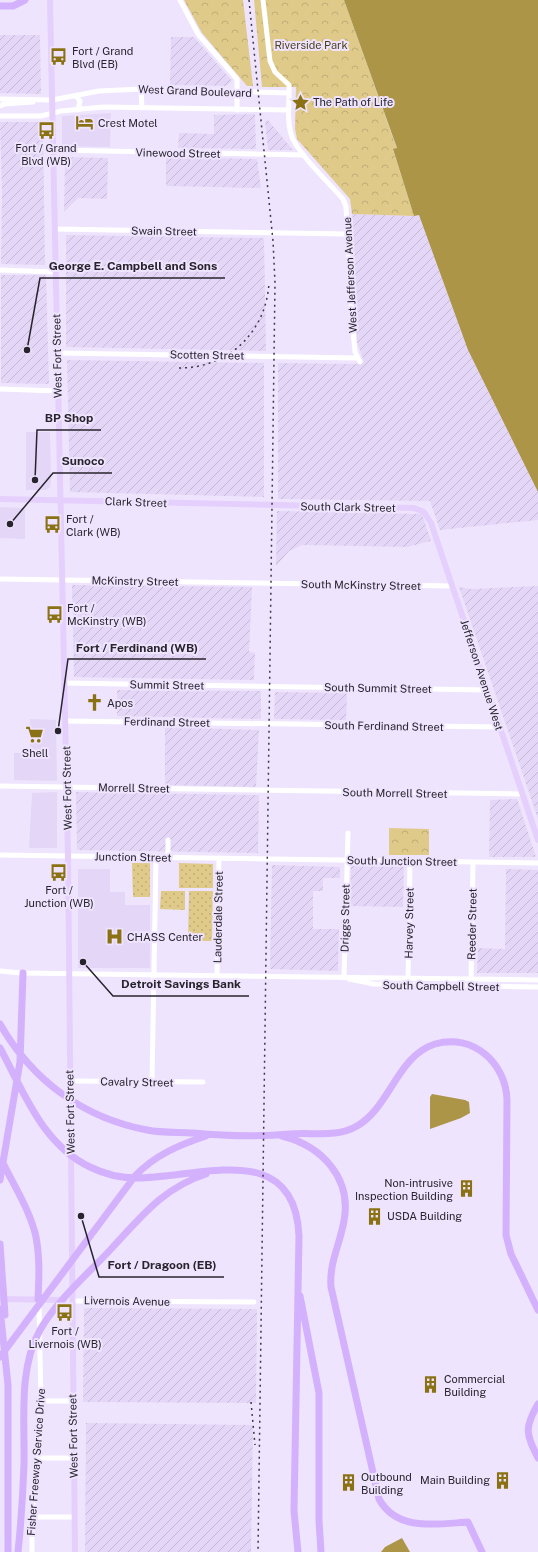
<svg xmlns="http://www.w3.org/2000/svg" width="538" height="1552" font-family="'Public Sans',sans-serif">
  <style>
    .built { fill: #e4d6f7 }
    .industrial { fill: url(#industrial-furrows) }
    .grass { fill: url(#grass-dots) }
    .park { fill: url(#park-crowns) }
    .water { fill: #ac9547 }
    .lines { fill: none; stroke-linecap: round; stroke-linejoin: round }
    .minor { stroke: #fff; stroke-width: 5 }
    .major { stroke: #e5d0fd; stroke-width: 6 }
    .highway { stroke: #d3b1fc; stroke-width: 7 }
    .rail { stroke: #3e3944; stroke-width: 1.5; stroke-dasharray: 2 4; stroke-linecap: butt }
    .labels { text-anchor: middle; stroke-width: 4; stroke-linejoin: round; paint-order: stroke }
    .park-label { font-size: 11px; fill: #493e1c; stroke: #efe4fe }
    .poi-label { font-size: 11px; fill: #28242d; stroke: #efe4fe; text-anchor: start }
    .street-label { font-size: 11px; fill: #28242d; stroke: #efe4fe }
    .leader { fill: none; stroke: #28242d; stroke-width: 1.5 }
    .callout-dot { fill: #28242d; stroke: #efe4fe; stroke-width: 1.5 }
    .callout-label { font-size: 12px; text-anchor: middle; font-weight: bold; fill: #28242d; stroke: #efe4fe; stroke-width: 4; stroke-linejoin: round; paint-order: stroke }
  </style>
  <defs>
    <pattern id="industrial-furrows" width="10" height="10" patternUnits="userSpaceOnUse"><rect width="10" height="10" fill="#e4d6f7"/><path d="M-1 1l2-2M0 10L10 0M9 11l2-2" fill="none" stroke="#c4b8d4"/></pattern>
    <pattern id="grass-dots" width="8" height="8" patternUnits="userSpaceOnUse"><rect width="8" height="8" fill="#dfca89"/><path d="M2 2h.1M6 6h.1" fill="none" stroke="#bfad77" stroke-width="1.8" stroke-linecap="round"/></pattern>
    <pattern id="park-crowns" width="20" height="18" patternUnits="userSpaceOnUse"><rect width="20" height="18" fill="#dfca89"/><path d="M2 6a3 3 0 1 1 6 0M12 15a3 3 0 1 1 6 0" fill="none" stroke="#bfad77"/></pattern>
  </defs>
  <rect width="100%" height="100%" fill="#efe4fe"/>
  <path class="built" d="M111,113l-1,34 -48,-1v-30z
    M26,432h24l1,50 -1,5 -4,3h-20z
    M0,507l25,1v31l-25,-1z
    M30,719l26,1 1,61 -43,-1v-27h16z
    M57,792v56h-28l3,-55z
    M78,869h32v23h15v13h25v63h-72z"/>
  <path class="industrial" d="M0,35h40l1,59 -41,-1z
    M171,37h23l38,44 -6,5 -56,-1z
    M255,114l1,35 -78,-1 1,-15 35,1v-19z
    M268,120l25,30h-25l-3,-29z
    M0,122h43l2,143 -44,-1 1,-71z
    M65,157l43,1 -1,41 -29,-1 -14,14z
    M166,157l91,2 4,29 -95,-2z
    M352,214l62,2 5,-1 49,135 70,142v28l-98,10 -10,-29 -152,-2v-136l77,1 9,-2 -7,-20z
    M66,235l198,3 2,113 -200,-4z
    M1,275h45l3,109 -48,-1z
    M67,360l197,3v134l-194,-5z
    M277,511l145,3 9,27 -24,6 -105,-2 -13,6 -13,15z
    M72,585l180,2 -3,65 6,1 -1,27 -180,-3z
    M538,586v233l-79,-232 13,2z
    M117,690l144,1v28l-144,-3z
    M275,692l72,1 -1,27 -72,-1z
    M165,727l94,3 -3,57 -91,-2z
    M76,792l183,3 -1,58 -181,-3z
    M517,799l19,58h-47l1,-57z
    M272,865l68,2v11h-17v13h-10v38h26l-1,42 -68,-2z
    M351,866l53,1 -1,40 -53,-1z
    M506,869l32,1v103h-61l1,-25 27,1z
    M84,1308l173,1 -1,94 -173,-1z
    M86,1423l167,2 -2,127h-166z"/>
  <path class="grass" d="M132,863h18v34h-17z
    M179,863l34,1v24h-34z
    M161,891h24v19l-25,-1z
    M189,891h24l-1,50h-24z"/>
  <path class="park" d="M184,0h59l10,86h-6l-45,-53z
    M254,0h90l53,149 -4,1 21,66 -62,-2 -2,-15 -53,-60 -2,-10 1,-42h-34z
    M389,828l40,1v26h-40z"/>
  <path class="water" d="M344,0h194v492l-70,-142 -49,-135 -5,1 -21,-67 4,-1z
    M432,1094l33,6 4,2 1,11 -9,5 -31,11v-32z
    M402,1538l8,14h-29l4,-5z"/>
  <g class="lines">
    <path class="minor" d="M180,0l18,34 39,45v31
      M263,0l7,61 5,11 14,13c1,16 -3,33 2,49 4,17 39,50 52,65l3,8 6,114 3,31 5,10
      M141,89l1,19
      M76,96l4,5 -2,9
      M0,99l52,1 47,-9 42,-2 148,4
      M0,106l4,-2 29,-2
      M0,116h41l20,-5 42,-4 186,3
      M53,150l251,5
      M55,229l293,5
      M0,270l55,2
      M57,353l300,5
      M0,389l58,2
      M0,579l453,7
      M65,683l422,7
      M65,721l435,6
      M0,786l522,8
      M0,855l538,8
      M168,857v-17
      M0,971l21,2 517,7
      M217,975l2,-117
      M344,978l4,-145
      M349,979l25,5 164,3
      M408,981l2,-119
      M471,981l2,-119
      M70,1081l133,1
      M152,1082l4,-224
      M72,1301l182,1
      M41,1401h32
      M36,1458h38
      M32,1517h42
      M32,1552v-35l9,-116 -2,-96"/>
    <path class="major" d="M50,0l18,856 7,696
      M0,499l414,9 10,4 7,11 107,317
      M0,1299l64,1"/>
    <path class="highway" d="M0,6h13l12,-6
      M0,1024c32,56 83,94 147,106 15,3 31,2 46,3 32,3 65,4 97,1 22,-2 47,4 67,-8 33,-19 40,-70 78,-82 38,-11 71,19 72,56l-1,135 5,19 27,56
      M0,1048c24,44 42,96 90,119 14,7 31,11 47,11 62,0 158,-40 162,58l-5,275 4,41
      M282,1136c40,10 70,42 62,85 -4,23 -15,42 -13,66l48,212c18,33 58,25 89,23l14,30
      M2,1161c12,25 28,49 34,76 4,21 3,42 2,62
      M0,1180l20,-118 3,-89
      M0,1244l5,71
      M300,1296l19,97v128l2,31
      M0,1309l8,76v167
      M0,1357l135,-181c20,-21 44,-31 71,-40
      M538,1404c-14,24 -12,30 0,54
      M18,1552c3,-29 5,-59 6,-88 1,-43 -6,-95 16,-134 18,-31 48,-56 72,-82 30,-32 51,-60 94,-74"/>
    <path class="rail" d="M249,0l24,241 2,42 -17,1269
      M179,368c50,0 87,-36 90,-85
      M251,1402l4,43"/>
  </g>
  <defs>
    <symbol id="bus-bare" viewBox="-9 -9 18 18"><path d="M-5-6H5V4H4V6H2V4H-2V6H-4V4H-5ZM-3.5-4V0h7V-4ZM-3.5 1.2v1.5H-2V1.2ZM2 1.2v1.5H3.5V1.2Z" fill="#8a7114" stroke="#efe4fe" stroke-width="2.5" paint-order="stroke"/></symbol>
    <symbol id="sight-bare" viewBox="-9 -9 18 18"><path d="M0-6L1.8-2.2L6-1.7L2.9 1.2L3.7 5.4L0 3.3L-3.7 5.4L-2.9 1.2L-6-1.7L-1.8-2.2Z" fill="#8a7114" stroke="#efe4fe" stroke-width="2.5" paint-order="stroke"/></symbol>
    <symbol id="hotel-bare" viewBox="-9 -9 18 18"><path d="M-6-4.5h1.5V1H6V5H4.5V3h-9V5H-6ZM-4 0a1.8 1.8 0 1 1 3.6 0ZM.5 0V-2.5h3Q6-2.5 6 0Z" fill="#8a7114" stroke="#efe4fe" stroke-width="2.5" paint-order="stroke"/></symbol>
    <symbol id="church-bare" viewBox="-9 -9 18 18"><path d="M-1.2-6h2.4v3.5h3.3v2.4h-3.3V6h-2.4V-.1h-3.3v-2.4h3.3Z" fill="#8a7114" stroke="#efe4fe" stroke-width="2.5" paint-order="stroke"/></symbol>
    <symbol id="supermarket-bare" viewBox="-9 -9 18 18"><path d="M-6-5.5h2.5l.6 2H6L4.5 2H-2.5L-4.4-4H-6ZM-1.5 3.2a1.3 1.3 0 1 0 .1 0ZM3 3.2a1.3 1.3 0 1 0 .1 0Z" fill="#8a7114" stroke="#efe4fe" stroke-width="2.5" paint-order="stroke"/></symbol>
    <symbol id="hospital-bare" viewBox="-9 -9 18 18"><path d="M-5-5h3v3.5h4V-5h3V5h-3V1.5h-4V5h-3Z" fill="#8a7114" stroke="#efe4fe" stroke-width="2.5" paint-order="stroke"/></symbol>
    <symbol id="building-bare" viewBox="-9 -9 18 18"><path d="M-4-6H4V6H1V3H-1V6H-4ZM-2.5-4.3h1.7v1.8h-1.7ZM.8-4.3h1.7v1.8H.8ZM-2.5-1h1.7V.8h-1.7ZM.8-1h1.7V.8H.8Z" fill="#8a7114" stroke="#efe4fe" stroke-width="2.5" paint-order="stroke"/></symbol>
  </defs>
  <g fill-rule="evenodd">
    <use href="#bus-bare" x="46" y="44" width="25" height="25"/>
    <use href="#sight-bare" x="288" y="90" width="25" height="25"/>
    <use href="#hotel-bare" x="72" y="110" width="25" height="25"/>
    <use href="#bus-bare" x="34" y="118" width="25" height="25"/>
    <use href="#bus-bare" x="40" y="512" width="25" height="25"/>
    <use href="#bus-bare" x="42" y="602" width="25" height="25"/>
    <use href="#church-bare" x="82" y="690" width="25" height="25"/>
    <use href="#supermarket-bare" x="22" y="722" width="25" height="25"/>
    <use href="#bus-bare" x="46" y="860" width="25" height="25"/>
    <use href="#hospital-bare" x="102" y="924" width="25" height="25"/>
    <use href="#building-bare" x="454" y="1176" width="25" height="25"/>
    <use href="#building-bare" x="362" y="1204" width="25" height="25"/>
    <use href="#bus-bare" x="52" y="1300" width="25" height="25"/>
    <use href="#building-bare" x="418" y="1372" width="25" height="25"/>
    <use href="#building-bare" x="490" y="1468" width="25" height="25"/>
    <use href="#building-bare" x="336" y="1470" width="25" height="25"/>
  </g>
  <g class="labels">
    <g class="park-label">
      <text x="311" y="49">Riverside Park</text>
    </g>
    <g class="poi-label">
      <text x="72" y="55">Fort / Grand<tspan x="72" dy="13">Blvd (EB)</tspan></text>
      <text x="313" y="106">The Path of Life</text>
      <text x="98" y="127">Crest Motel</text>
      <text x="46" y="152" text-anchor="middle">Fort / Grand<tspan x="46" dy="13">Blvd (WB)</tspan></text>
      <text x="66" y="523">Fort /<tspan x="66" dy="13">Clark (WB)</tspan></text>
      <text x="67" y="612">Fort /<tspan x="67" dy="13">McKinstry (WB)</tspan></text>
      <text x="107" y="707">Apos</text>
      <text x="35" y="757" text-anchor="middle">Shell</text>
      <text x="59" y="894" text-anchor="middle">Fort /<tspan x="59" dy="13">Junction (WB)</tspan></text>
      <text x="127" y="941">CHASS Center</text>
      <text x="453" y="1187" text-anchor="end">Non-intrusive<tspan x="453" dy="13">Inspection Building</tspan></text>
      <text x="387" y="1220">USDA Building</text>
      <text x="65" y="1335" text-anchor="middle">Fort /<tspan x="65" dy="13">Livernois (WB)</tspan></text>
      <text x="444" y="1383">Commercial<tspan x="444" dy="13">Building</tspan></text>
      <text x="361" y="1481">Outbound<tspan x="361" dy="13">Building</tspan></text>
      <text x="490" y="1484" text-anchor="end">Main Building</text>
    </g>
    <g class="street-label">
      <text transform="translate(195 91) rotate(2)" y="4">West Grand Boulevard</text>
      <text transform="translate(178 153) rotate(1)" y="4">Vinewood Street</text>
      <text transform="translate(164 231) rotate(1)" y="4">Swain Street</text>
      <text transform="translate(350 275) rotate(-93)" y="4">West Jefferson Avenue</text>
      <text transform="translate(207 355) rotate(1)" y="4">Scotten Street</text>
      <text transform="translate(57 356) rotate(-91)" y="4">West Fort Street</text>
      <text transform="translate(136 502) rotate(2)" y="4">Clark Street</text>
      <text transform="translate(348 507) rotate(1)" y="4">South Clark Street</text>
      <text transform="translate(135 581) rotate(1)" y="4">McKinstry Street</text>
      <text transform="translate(361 585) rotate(1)" y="4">South McKinstry Street</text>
      <text transform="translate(482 675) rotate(72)" y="4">Jefferson Avenue West</text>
      <text transform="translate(167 685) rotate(1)" y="4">Summit Street</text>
      <text transform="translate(378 688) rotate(1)" y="4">South Summit Street</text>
      <text transform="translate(167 722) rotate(1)" y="4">Ferdinand Street</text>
      <text transform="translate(384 726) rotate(1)" y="4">South Ferdinand Street</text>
      <text transform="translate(67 788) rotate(-91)" y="4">West Fort Street</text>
      <text transform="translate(134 788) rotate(1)" y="4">Morrell Street</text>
      <text transform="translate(395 793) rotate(1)" y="4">South Morrell Street</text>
      <text transform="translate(133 857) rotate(1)" y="4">Junction Street</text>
      <text transform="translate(402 861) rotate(1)" y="4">South Junction Street</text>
      <text transform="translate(218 917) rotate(-89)" y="4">Lauderdale Street</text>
      <text transform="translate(345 918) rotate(-89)" y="4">Driggs Street</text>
      <text transform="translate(409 923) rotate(-89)" y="4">Harvey Street</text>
      <text transform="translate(472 924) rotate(-89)" y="4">Reeder Street</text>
      <text transform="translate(441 986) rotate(1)" y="4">South Campbell Street</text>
      <text transform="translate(137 1082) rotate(1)" y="4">Cavalry Street</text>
      <text transform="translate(70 1112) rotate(-91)" y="4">West Fort Street</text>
      <text transform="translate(127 1301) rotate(1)" y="4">Livernois Avenue</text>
      <text transform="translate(73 1436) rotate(-91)" y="4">West Fort Street</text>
      <text transform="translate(36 1462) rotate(-86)" y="4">Fisher Freeway Service Drive</text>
    </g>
  </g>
  <path class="leader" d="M27 350L40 278H225M35 480L37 430H101M10 524L53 473H112M58 731L68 659H206M83 962L113 996H249M81 1216L99 1277H224"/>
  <g class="callout-dot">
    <circle cx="27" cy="350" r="4"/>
    <circle cx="35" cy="480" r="4"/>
    <circle cx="10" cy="524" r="4"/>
    <circle cx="58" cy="731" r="4"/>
    <circle cx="83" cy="962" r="4"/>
    <circle cx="81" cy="1216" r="4"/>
  </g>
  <g class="callout-label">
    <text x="133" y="270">George E. Campbell and Sons</text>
    <text x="69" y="422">BP Shop</text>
    <text x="83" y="465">Sunoco</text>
    <text x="137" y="652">Fort / Ferdinand (WB)</text>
    <text x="181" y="988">Detroit Savings Bank</text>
    <text x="162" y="1269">Fort / Dragoon (EB)</text>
  </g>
</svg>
